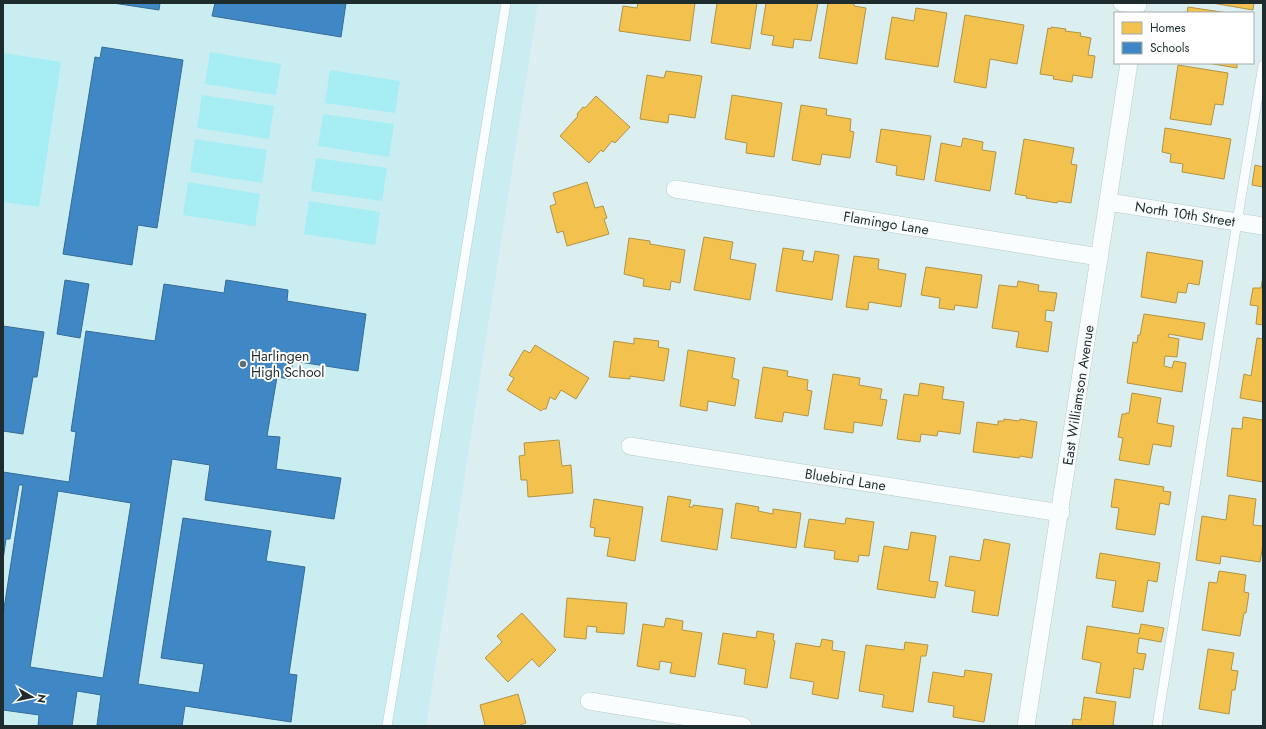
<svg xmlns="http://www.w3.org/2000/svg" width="1266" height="729" font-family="Jost,sans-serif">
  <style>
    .built { fill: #caedf1 }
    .green { fill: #a6edf4 }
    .homes { fill: #f2c14e; stroke: #b29444 }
    .schools { fill: #3f88c5; stroke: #356c97; fill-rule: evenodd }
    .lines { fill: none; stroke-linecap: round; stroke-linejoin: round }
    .service-casing { stroke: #bacacb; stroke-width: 10 }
    .minor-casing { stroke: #bacacb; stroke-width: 18 }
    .service { stroke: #fafdfd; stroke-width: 9 }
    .minor { stroke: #fafdfd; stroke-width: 17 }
    .poi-dot { fill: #607072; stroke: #fff; stroke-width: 1.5 }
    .labels { text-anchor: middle; stroke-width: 4; stroke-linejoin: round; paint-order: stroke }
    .street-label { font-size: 14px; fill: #1e2c2d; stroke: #fff }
    .poi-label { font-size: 14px; fill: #1e2c2d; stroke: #fff; text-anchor: start }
  </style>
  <rect width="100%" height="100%" fill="#dbeff1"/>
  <path class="built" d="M3,3h535l-112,723h-423z"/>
  <path class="green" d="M210,52l71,12 -5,31 -71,-11z
    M3,53l58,9 -22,145 -36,-5z
    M330,70l70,11 -5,32 -70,-10z
    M202,95l72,11 -5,33 -72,-11z
    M323,114l71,10 -5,33 -71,-11z
    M195,139l72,11 -5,33 -72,-11z
    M316,158l71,10 -5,33 -71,-10z
    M188,182l72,12 -5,32 -72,-11z
    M309,201l71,11 -5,33 -71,-11z"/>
  <path class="homes" d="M638,3h57l-5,38 -71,-10 4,-25 14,2z
    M717,3h40l-7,46 -39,-6z
    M766,3h52l-7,38 -17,-2 -1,9 -21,-3 2,-9 -13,-2z
    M828,3h26v3l12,2 -9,56 -38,-6z
    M1212,3h42l-1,7z
    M1188,7l40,6h-41z
    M916,8l31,5 -9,54 -53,-8 7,-42 22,4z
    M965,15l59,10 -7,39 -27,-5 -4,29 -32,-6z
    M1051,27l15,2 -1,2 16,2 -1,3 11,2 -3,17 7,1 -3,22 -19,-3 -1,7 -19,-3 1,-3 -14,-2 8,-46 3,1z
    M1207,63h30v5z
    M1178,65l50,8 -5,32 -8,-1 -4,21 -41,-6z
    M666,71l36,5 -7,42 -26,-4 -1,9 -28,-4 7,-44 17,3z
    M732,95l50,8 -8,54 -28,-4 1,-10 -22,-4z
    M596,96l34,31 -15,16 -3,-2 -9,11 -2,-2 -12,13 -29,-27 18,-20 -1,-2 6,-7 2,1z
    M801,105l26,4 -1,6 25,4 -1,12 4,1 -4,26 -28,-4 -2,11 -28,-5z
    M1165,128l66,11 -7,40 -42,-7 1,-8 -13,-2 1,-8 -9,-2z
    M881,129l50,7 -7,44 -28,-5 1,-9 -21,-4z
    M963,138l20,4 -1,8 14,2 -6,39 -55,-10 6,-38 20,4z
    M1024,139l50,9 -3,16 6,1 -6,38 -13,-2 -1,2 -31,-5 1,-2 -12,-2z
    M1255,165l8,2v20l-11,-2z
    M587,182l8,26 8,-2 4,12 -3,1 5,15 -42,12 -4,-15 -6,2 -7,-27 6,-2 -3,-11z
    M704,237l29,5 -3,17 26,5 -6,36 -56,-10z
    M629,238l21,3v3l35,6 -5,33 -9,-2 -1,9 -27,-4 1,-7 -20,-5z
    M783,248l21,3 -2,9 11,2 2,-11 24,4 -7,45 -56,-9z
    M1147,252l56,9 -4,24 -11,-2 -2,10 -8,-1 -2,11 -35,-6z
    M854,256l25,3 -1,10 28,5 -5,33 -32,-5 -1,8 -22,-3z
    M926,267l56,8 -5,33 -22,-3 -1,5 -15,-2 1,-10 -19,-3z
    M1263,276v49l-7,-1 2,-18 -8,-1 3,-17h8z
    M1018,281l21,4 -1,6 19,2 -3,18 -8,-1 -1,11 7,1 -4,30 -32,-5 3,-15 -27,-4 7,-43 18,2z
    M1144,314l61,9 -3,17 -33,-6 -1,3 11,2 -2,18 -12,-1 -1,10 8,2 2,-7 12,2 -4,29 -55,-9 6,-41 4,1 1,-8h2z
    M634,338l25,3 -1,6 11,2 -5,32 -34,-5v3l-21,-2 5,-36 20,3z
    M1257,338l6,1v63l-23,-4 4,-24 7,2z
    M535,345l54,33 -13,21 -15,-9 -6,10 -5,-3 -4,12h-3l-2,2 -34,-21 7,-12 -5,-3 15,-25 6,3z
    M688,350l47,8 -3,20 7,2 -4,26 -27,-5 -1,10 -27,-5z
    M763,367l25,4 -1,5 21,4 -1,10 5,1 -4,25 -24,-4 -2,10 -27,-4z
    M833,374l27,4 -1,7 23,4 -2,10 7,1 -5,26 -28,-4 -1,11 -29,-4z
    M920,383l24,4 -2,12 22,3 -4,32 -22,-3 -1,5 -16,-2 -1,8 -23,-3 7,-45 14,2z
    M1132,393l29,5 -4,25 17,3 -3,21 -18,-3 -4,21 -30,-5 4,-22 -5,-1 4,-23h4v-1h3z
    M1243,417l20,3v62l-36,-6 5,-48 10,1z
    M1004,419l15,2 1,-2 17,3 -5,36 -12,-2 -1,2 -46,-6 4,-30 21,3v-4h6z
    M559,440l3,26 9,-1 2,28 -45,4 -1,-17h-6l-2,-24 6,-1 -1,-12z
    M1115,479l49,8 -1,4 8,1 -2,13 -9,-2 -5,32 -39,-6 3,-21 -8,-1z
    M1229,495l27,4 -3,26 10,1v18l-3,18 -39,-6 -1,8 -24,-4 6,-44 24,4z
    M668,496l23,4 -2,7h4v-2l30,4 -6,41 -56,-9z
    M594,499l49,8 -8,54 -28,-5 3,-18 -16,-2 1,-8 -5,-1z
    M736,503l23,4 -1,4 15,3v-5l28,4 -5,35 -65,-10z
    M846,518l28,4 -5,34 -10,-1 -1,7 -24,-3 1,-8 -31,-4 5,-28 36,5z
    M911,532l25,4 -7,45 9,1 -3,16 -58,-9 7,-43 24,4z
    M984,539l26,5 -12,72 -26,-4 3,-21 -30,-5 5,-30 30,5z
    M1100,553l60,10 -3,19 -9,-2 -5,32 -31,-5 4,-26 -20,-3z
    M1219,571l27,4 -2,17 5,1 -3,20h-2l-4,23 -38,-6 7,-48 8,1z
    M567,598l60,5 -3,31 -28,-2 1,-5 -10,-1 -1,13 -22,-2z
    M522,613l34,37 -17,17 -7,-8 -24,23 -23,-24 17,-16 -5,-6z
    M666,618l17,3 -1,9 20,3 -7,44 -25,-4 2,-10 -12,-2 -1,9 -22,-4 6,-42 21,3z
    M1141,624l23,4 -3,14 -22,-4 -2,15 9,1 -3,16 -9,-2 -4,30 -34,-5 5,-30 -19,-4 5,-33 52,8z
    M757,631l17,3 -1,6 2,1 -8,47 -23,-4 2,-15 -28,-5 5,-31 33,5z
    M822,639l11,2 -1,9 13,2 -7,47 -26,-5 2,-12 -24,-4 6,-35 24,4z
    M905,642l23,3 -2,11h-5l-8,56 -31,-5 2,-12 -25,-4 7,-46 38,5z
    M1208,649l26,4 -3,17 7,1 -3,19h-3l-3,24 -30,-5z
    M965,670l27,4 -8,48 -31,-5 1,-11 -26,-4 5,-30 31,5z
    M518,694l8,29 -6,2 1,1h-39l3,-1 -5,-20z
    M1084,697l32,5 -3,23 8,1h-49l1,-7 8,1z"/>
  <path class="schools" d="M113,3h47l-1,7z
    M215,3h131l-5,34 -129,-21z
    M102,47l81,13 -26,168 -19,-3 -6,40 -69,-11 32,-197 5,1z
    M65,280l24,4 -9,54 -23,-4z
    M226,280l62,10 -1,11 79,13 -8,57 -65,-10 -3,18 -13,-2 -10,59 13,1 -4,32 65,9 -7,41 -129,-19 5,-35 -38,-6 -34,225 61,9 5,-29 -43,-6 22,-140 88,13 -5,30 39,6 -16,107 8,1 -6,47 -106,-16 -3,20h-76l-9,-1 4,-30 -24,-4 -5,35h-34l1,-11 -36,-5v-95l20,-130h-4l-9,54h-4l-3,21v-88l66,10 7,-50 -5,-1 15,-100 69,10 9,-57 60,9zM58,491l73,12 -28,175 -73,-11z
    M3,326l41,6 -7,45h-4l-10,57 -20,-3z"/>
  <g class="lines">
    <defs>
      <path id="service" d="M387,726l59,-353 60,-370
        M1157,726l80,-504 26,-157"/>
      <g id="minor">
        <path d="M1122,3l16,2"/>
        <path id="s1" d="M675,189l424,68"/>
        <path id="s2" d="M1108,202l155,24"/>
        <path id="s3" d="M630,446l431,67"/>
        <path d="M589,701l154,25"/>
        <path id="s4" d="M1026,726c36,-221 69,-442 103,-663"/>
      </g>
    </defs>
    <use href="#service" class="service-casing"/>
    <use href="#minor" class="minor-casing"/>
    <use href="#service" class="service"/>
    <use href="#minor" class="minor"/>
  </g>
  <circle class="poi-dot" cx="243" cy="364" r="4"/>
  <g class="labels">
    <g class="street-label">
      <text dy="5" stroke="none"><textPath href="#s2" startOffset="78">North 10th Street</textPath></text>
      <text dy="5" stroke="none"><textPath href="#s1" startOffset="214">Flamingo Lane</textPath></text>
      <text dy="5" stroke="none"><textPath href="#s4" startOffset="335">East Williamson Avenue</textPath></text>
      <text dy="5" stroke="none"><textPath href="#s3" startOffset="218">Bluebird Lane</textPath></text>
    </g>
    <g class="poi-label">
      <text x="251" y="361">Harlingen<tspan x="251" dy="16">High School</tspan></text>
    </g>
  </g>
  <rect width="1266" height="729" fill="none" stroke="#1e2c2d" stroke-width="8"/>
  <rect x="1114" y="12" width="140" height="52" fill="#ffffff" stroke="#a5abab"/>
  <rect x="1122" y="22" width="20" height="12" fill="#f2c14e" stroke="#a5abab"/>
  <text x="1150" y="32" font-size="12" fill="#1e2c2d">Homes</text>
  <rect x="1122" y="42" width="20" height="12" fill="#3f88c5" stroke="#a5abab"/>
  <text x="1150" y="52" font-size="12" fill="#1e2c2d">Schools</text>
  <g transform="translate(32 697) rotate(99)" stroke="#ffffff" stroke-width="3" paint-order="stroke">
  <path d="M0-3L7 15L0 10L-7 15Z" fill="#1e2c2d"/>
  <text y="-6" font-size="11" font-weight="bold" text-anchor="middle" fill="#1e2c2d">N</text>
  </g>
</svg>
